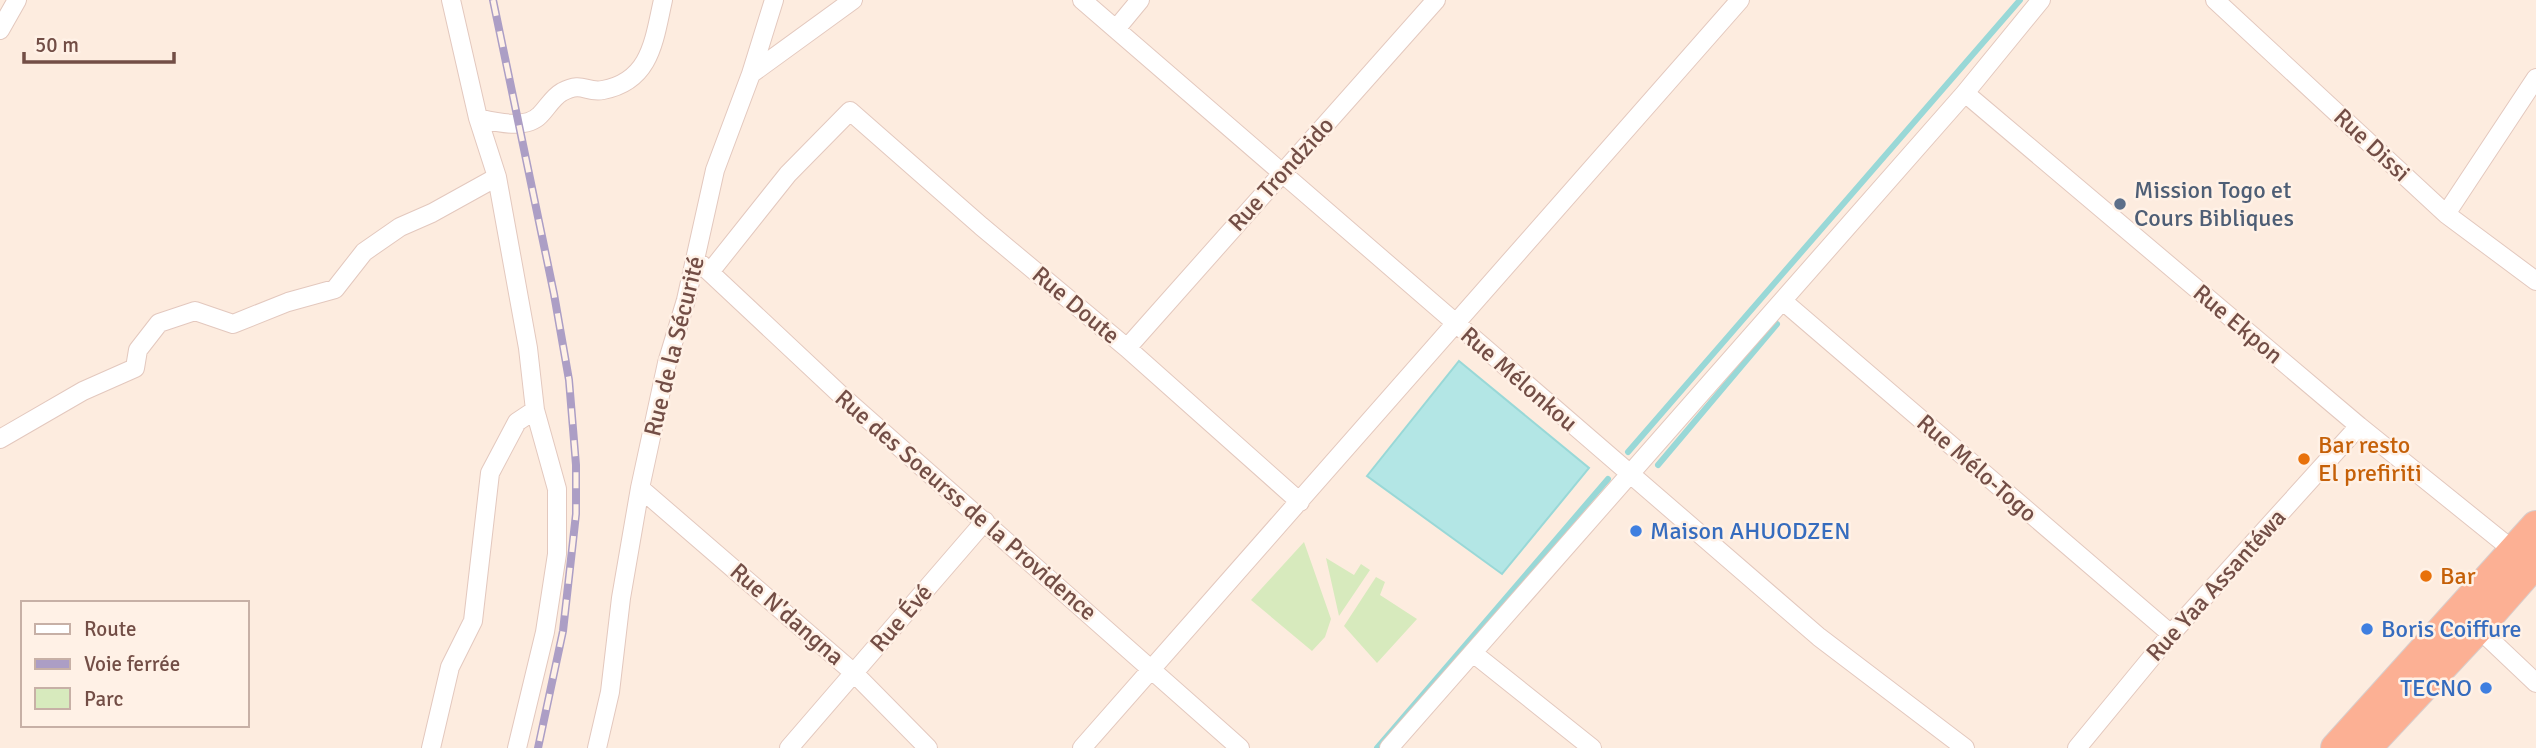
<svg xmlns="http://www.w3.org/2000/svg" width="2536" height="748" font-family="Signika,sans-serif">
  <style>
    .green { fill: #d7eabd }
    .water { fill: #b3e6e5; stroke: #99d8d7; stroke-width: 2 }
    .lines { fill: none; stroke-linecap: round; stroke-linejoin: round }
    .stream { stroke: #99d8d7; stroke-width: 6 }
    .minor-casing { stroke: #e3c8be; stroke-width: 20 }
    .trunk-casing { stroke: #d8cdcb; stroke-width: 32 }
    .minor { stroke: #fff; stroke-width: 18 }
    .trunk { stroke: #fcb094; stroke-width: 30 }
    .rail-casing { stroke: #ac9ec5; stroke-width: 8 }
    .rail { stroke: #fff1e6; stroke-width: 5; stroke-dasharray: 16; stroke-linecap: butt }
    .service-dot { fill: #5c6f8a; stroke: #fff1e6; stroke-width: 2.5 }
    .food-dot { fill: #e8710a; stroke: #fff1e6; stroke-width: 2.5 }
    .shop-dot { fill: #3f7fe0; stroke: #fff1e6; stroke-width: 2.5 }
    .labels { text-anchor: middle; stroke-width: 5; stroke-linejoin: round; paint-order: stroke }
    .street-label { font-size: 24px; fill: #734e46; stroke: #fff1e6 }
    .service-label { font-size: 24px; fill: #4e5e75; stroke: #fff1e6; text-anchor: start }
    .food-label { font-size: 24px; fill: #c56008; stroke: #fff1e6; text-anchor: start }
    .shop-label { font-size: 24px; fill: #366cbe; stroke: #fff1e6; text-anchor: start }
  </style>
  <rect width="100%" height="100%" fill="#fdecdf"/>
  <path class="green" d="M1304,542l27,77 -6,18 -13,14 -61,-51z
    M1326,558l28,17 7,-11 9,6 -31,46z
    M1376,577l9,5 -5,13 37,24 -40,44 -33,-37z"/>
  <path class="water" d="M1459,361l130,107 -87,106 -135,-98z"/>
  <g class="lines">
    <path class="stream" d="M1628,452l392,-452
      M1658,465l119,-141
      M1377,748l231,-269"/>
    <defs>
      <path id="minor" d="M451,0l27,118 19,59 31,171 7,62 22,79v65l-12,78 -28,116
        M1082,0l737,637 146,111
        M2215,0l231,214 90,67
        M1116,29l24,-29
        M0,30l17,-30
        M751,74l23,-74
        M1965,93l394,333 155,125
        M478,118c17,4 48,12 62,-3 7,-7 13,-18 22,-23 21,-11 23,1 41,-2 48,-9 51,-50 60,-90
        M2446,214l90,-136
        M701,264l143,134 396,350
        M710,272l78,-98 62,-63 131,115 146,122 173,154
        M1783,301l388,333
        M1127,348l309,-348
        M0,439l83,-48 52,-23 3,-18 21,-27 36,-12 38,13 55,-22 47,-13 29,-37 36,-25 32,-14 65,-36
        M640,488l214,185 74,75
        M2478,628l58,55
        M1473,653l119,95
        M431,748l19,-81 23,-46 17,-148 27,-51 18,-12
        M597,748l13,-56 11,-94 19,-110 27,-125 19,-63 29,-130 36,-96 102,-74
        M789,748l196,-227
        M1082,748l658,-748
        M1389,748l576,-655 76,-93
        M2077,748l94,-114 188,-208"/>
      <path id="trunk" d="M2336,748l200,-222
        M2366,748l112,-120 58,-66"/>
    </defs>
    <use href="#minor" class="minor-casing"/>
    <use href="#trunk" class="trunk-casing"/>
    <use href="#minor" class="minor"/>
    <use href="#trunk" class="trunk"/>
    <defs>
      <path id="rail" d="M493,0l61,294 15,86 7,85v49l-13,117 -25,117"/>
    </defs>
    <use href="#rail" class="rail-casing"/>
    <use href="#rail" class="rail"/>
  </g>
  <circle class="service-dot" cx="2120" cy="204" r="7"/>
  <g class="food-dot">
    <circle cx="2304" cy="459" r="7"/>
    <circle cx="2426" cy="576" r="7"/>
  </g>
  <g class="shop-dot">
    <circle cx="1636" cy="531" r="7"/>
    <circle cx="2367" cy="629" r="7"/>
    <circle cx="2486" cy="688" r="7"/>
  </g>
  <g class="labels">
    <g class="street-label">
      <text transform="translate(2372 145) rotate(43)" y="8">Rue Dissi</text>
      <text transform="translate(1281 174) rotate(-48)" y="8">Rue Trondzido</text>
      <text transform="translate(1076 305) rotate(40)" y="8">Rue Doute</text>
      <text transform="translate(2238 324) rotate(40)" y="8">Rue Ekpon</text>
      <text transform="translate(674 346) rotate(-76)" y="8">Rue de la Sécurité</text>
      <text transform="translate(1519 379) rotate(41)" y="8">Rue Mélonkou</text>
      <text transform="translate(1977 468) rotate(41)" y="8">Rue Mélo-Togo</text>
      <text transform="translate(966 505) rotate(41)" y="8">Rue des Soeurss de la Providence</text>
      <text transform="translate(2216 585) rotate(-48)" y="8">Rue Yaa Assantéwa</text>
      <text transform="translate(787 614) rotate(41)" y="8">Rue N'dangna</text>
      <text transform="translate(901 618) rotate(-49)" y="8">Rue Évé</text>
    </g>
    <g class="service-label">
      <text x="2134" y="198">Mission Togo et<tspan x="2134" dy="28">Cours Bibliques</tspan></text>
    </g>
    <g class="food-label">
      <text x="2318" y="453">Bar resto<tspan x="2318" dy="28">El prefiriti</tspan></text>
      <text x="2440" y="584">Bar</text>
    </g>
    <g class="shop-label">
      <text x="1650" y="539">Maison AHUODZEN</text>
      <text x="2381" y="637">Boris Coiffure</text>
      <text x="2472" y="696" text-anchor="end">TECNO</text>
    </g>
  </g>
  <rect x="21" y="601" width="228" height="126" fill="#fff1e6" stroke="#c7b0a6" stroke-width="2"/>
  <rect x="35" y="624" width="35" height="10" fill="#ffffff" stroke="#c7b0a6" stroke-width="2"/>
  <text x="84" y="636" font-size="21" fill="#734e46">Route</text>
  <rect x="35" y="659" width="35" height="10" fill="#ac9ec5" stroke="#c7b0a6" stroke-width="2"/>
  <text x="84" y="671" font-size="21" fill="#734e46">Voie ferrée</text>
  <rect x="35" y="688" width="35" height="21" fill="#d7eabd" stroke="#c7b0a6" stroke-width="2"/>
  <text x="84" y="706" font-size="21" fill="#734e46">Parc</text>
  <path d="M24 52v10h150v-10" fill="none" stroke="#734e46" stroke-width="3.5"/>
  <text x="35" y="52" font-size="21" fill="#734e46" stroke="#fff1e6" stroke-width="5" paint-order="stroke">50 m</text>
</svg>
